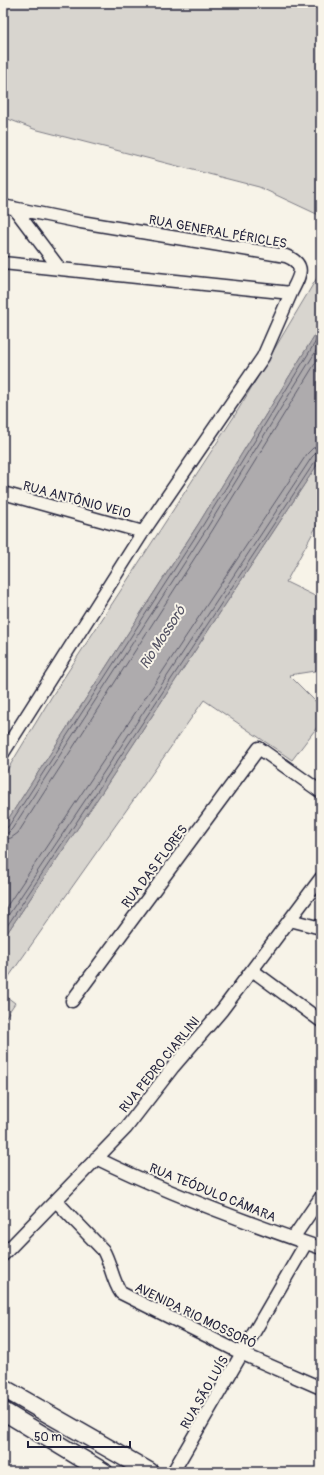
<svg xmlns="http://www.w3.org/2000/svg" width="324" height="1475" font-family="Pangolin,sans-serif">
  <style>
    .green { fill: #d8d5cf; stroke: #7d7c85 }
    .water { fill: #aeabad; stroke: #76747f }
    .lines { fill: none; stroke-linecap: round; stroke-linejoin: round }
    .shore { stroke: #5a5969; stroke-width: 1 }
    .street-casing { stroke: #22223b; stroke-width: 15 }
    .secondary-casing { stroke: #22223b; stroke-width: 20 }
    .street { stroke: #f7f3e8; stroke-width: 12 }
    .secondary { stroke: #f7f3e8; stroke-width: 17 }
    .labels { text-anchor: middle; stroke-width: 4; stroke-linejoin: round; paint-order: stroke }
    .street-label { font-size: 13px; fill: #22223b; stroke: #f7f3e8 }
    .water-label { font-size: 14px; font-style: italic; fill: #535263; stroke: #f7f3e8 }
  </style>
  <rect width="100%" height="100%" fill="#f7f3e8"/>
  <filter id="ink" filterUnits="userSpaceOnUse"><feTurbulence type="fractalNoise" baseFrequency=".025" numOctaves="2"/><feDisplacementMap in="SourceGraphic" scale="8" xChannelSelector="R" yChannelSelector="G"/><feConvolveMatrix kernelMatrix="1 2 1 2 8 2 1 2 1" color-interpolation-filters="sRGB"/></filter>
  <g filter="url(#ink)">
    <path class="green" d="M3,3h318v213l-62,-29 -225,-58 -31,-12z
      M321,271v54l-122,198 -196,304v-50l49,-81 183,-281z
      M321,459v59l-35,64 35,17v71l-32,5 32,32v15l-29,38 -88,-60 -201,285v-46l101,-150z
      M3,994l12,9 -12,18z"/>
    <path class="water" d="M321,325v134l-217,330 -101,150v-112l196,-304z"/>
    <g class="lines">
      <path class="shore" d="M3,829l5,-2 195,-302 118,-192
        M3,834l5,-1 4,-4 195,-301 114,-185
        M3,840l8,-2 7,-5 194,-302 109,-177
        M3,912l304,-458 6,-6 8,-2
        M3,923l93,-139 216,-327 4,-4 5,-1
        M3,932l97,-145 216,-327 5,-3"/>
      <defs>
        <path id="street" d="M3,206l78,16 205,34c22,9 13,21 5,37l-288,-30
          M14,208l46,61
          M3,493l140,39
          M3,753l140,-221 120,-175 28,-64
          M290,920l31,8
          M252,970l69,51
          M72,1001l187,-253 62,44
          M96,1158c73,36 149,64 225,90
          M56,1201l47,49c8,14 9,30 18,43l122,61 78,34
          M293,1238l28,-41
          M3,1255l123,-127 47,-61 49,-57 99,-132
          M173,1472l133,-229"/>
        <path id="secondary" d="M3,1388l147,84
          M3,1411l101,61"/>
      </defs>
      <use href="#street" class="street-casing"/>
      <use href="#secondary" class="secondary-casing"/>
      <use href="#street" class="street"/>
      <use href="#secondary" class="secondary"/>
    </g>
  </g>
  <g class="labels">
    <g class="street-label">
      <text transform="translate(218 231) rotate(10)" y="5">RUA GENERAL PÉRICLES</text>
      <text transform="translate(77 499) rotate(15)" y="5">RUA ANTÔNIO VEIO</text>
      <text transform="translate(154 866) rotate(-53)" y="5">RUA DAS FLORES</text>
      <text transform="translate(159 1064) rotate(-51)" y="5">RUA PEDRO CIARLINI</text>
      <text transform="translate(213 1192) rotate(22)" y="5">RUA TEÓDULO CÂMARA</text>
      <text transform="translate(196 1315) rotate(26)" y="5">AVENIDA RIO MOSSORÓ</text>
      <text transform="translate(204 1392) rotate(-60)" y="5">RUA SÃO LUÍS</text>
    </g>
    <g class="water-label">
      <text transform="translate(162 637) rotate(-57)" y="5">Rio Mossoró</text>
    </g>
  </g>
  <rect width="324" height="1475" fill="none" stroke="#f7f3e8" stroke-width="16"/>
  <rect x="8" y="8" width="308" height="1459" fill="none" stroke="#22223b" stroke-width="1.5" filter="url(#ink)"/>
  <path d="M28 1441v6h102v-6" fill="none" stroke="#22223b" stroke-width="2"/>
  <text x="34" y="1441" font-size="12" fill="#22223b" stroke="#f7f3e8" stroke-width="3" paint-order="stroke">50 m</text>
</svg>
